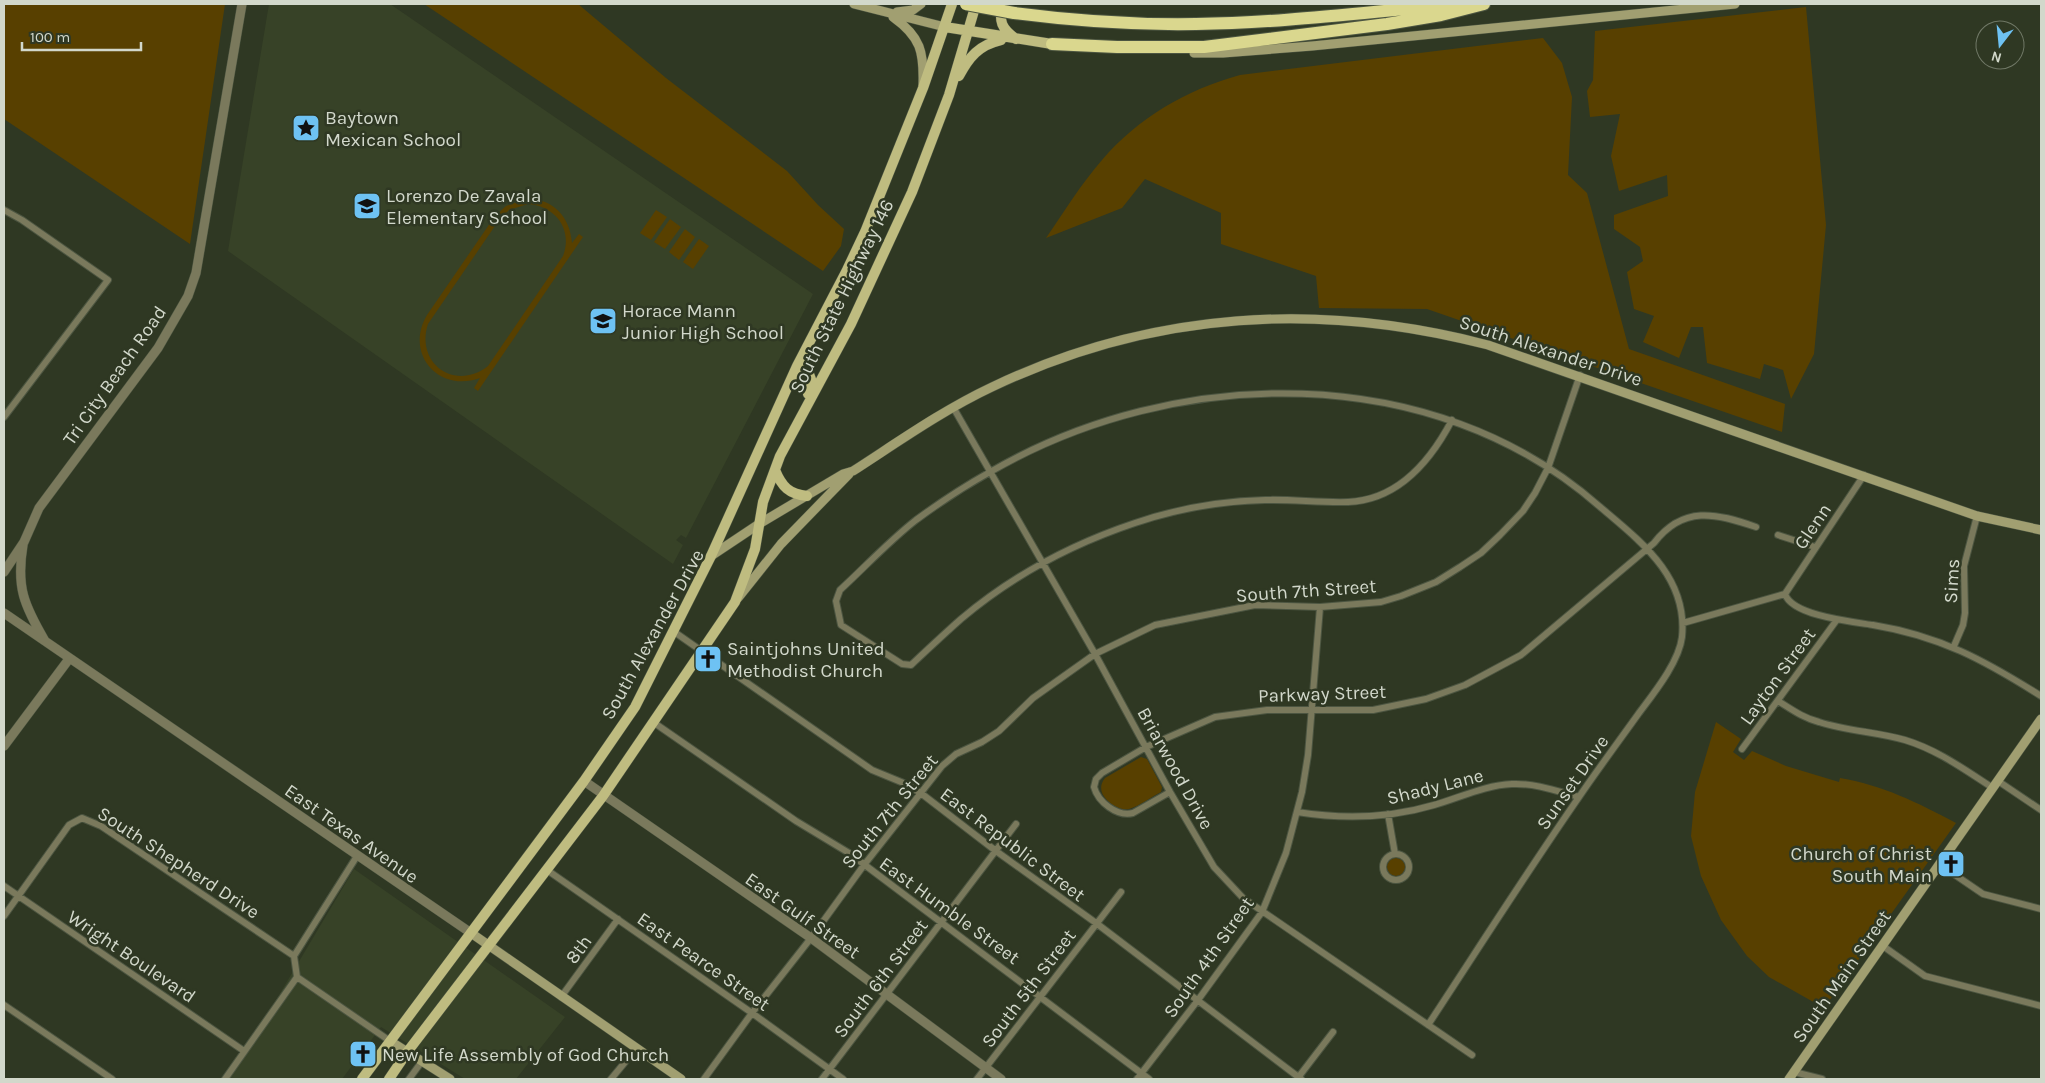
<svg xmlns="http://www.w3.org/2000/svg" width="2045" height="1083" font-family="Karla,sans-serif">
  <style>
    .built { fill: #374227 }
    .green { fill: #584000; fill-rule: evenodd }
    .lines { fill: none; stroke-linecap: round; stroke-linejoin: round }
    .minor-casing { stroke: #4c5541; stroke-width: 8 }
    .tertiary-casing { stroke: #4c5541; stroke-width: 10 }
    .secondary-casing { stroke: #4c5541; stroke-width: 10 }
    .primary-casing { stroke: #4c5541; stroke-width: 11 }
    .motorway-casing { stroke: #4c5541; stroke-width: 14 }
    .minor { stroke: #7a795c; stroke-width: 6 }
    .tertiary { stroke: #7a795c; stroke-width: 9 }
    .secondary { stroke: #a19f71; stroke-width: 9 }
    .primary { stroke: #bfbc80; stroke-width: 10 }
    .motorway { stroke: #dad78e; stroke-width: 12 }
    .motorway-bridge-casing { stroke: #4c5541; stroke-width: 14; stroke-linecap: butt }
    .motorway-bridge { stroke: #dad78e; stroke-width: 12 }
    .labels { text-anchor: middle; stroke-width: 5; stroke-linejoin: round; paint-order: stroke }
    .poi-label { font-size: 19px; fill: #d2d8cb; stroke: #2f3823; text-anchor: start }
    .street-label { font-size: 19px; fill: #d2d8cb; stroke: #2f3823 }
  </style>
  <rect width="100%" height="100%" fill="#2f3823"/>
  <path class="built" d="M269,4h121l423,290 -127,244 -5,-3 -5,5 7,5 -10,19 -445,-313z
    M354,869l211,148 -49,62h-51l-84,-52 -39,52h-113z"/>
  <path class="green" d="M4,4h221l-35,240 -186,-125z
    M424,4h154l88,74 121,93 31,34 26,24 -3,17 -18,25z
    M1806,7l20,218 -12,129 -23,45 -8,-29 -19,-6 -4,15 -53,-16 -4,-36h-12l-12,31 -36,-16 11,-26 -20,-7 -7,-37 16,-11 -3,-14 -26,-18v-14l54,-19 -1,-21 -48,16 -8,-35 9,-42 -30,3 -3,-26 6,-11 2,-49z
    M1543,38l19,25 10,34 -4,78 19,18 42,156 156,55 -3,28 -355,-123 -108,-1 -3,-32 -95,-32v-31l-76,-34 -23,29 -76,30c18,-26 35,-54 56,-78 37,-43 84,-70 138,-85z
    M528,198c26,2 42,19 44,45l7,-9 4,3 -105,154 -4,-3 6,-10c-41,15 -76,-24 -53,-63l68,-99 11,-10zM528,204c28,2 45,26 35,52l-75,110c-33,26 -73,-3 -60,-42l71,-104 10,-10z
    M656,210l11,7 -16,23 -11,-7z
    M670,219l11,8 -16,22 -11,-7z
    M685,229l10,8 -16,23 -10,-8z
    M699,239l10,7 -16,23 -10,-7z
    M1716,722l25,17 -8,13 11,8 8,-9 34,15 53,16 1,-4c45,8 76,24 116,45l-132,185 -55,-31 -22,-21 -26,-36 -20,-44 -10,-40 4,-44z
    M1141,757l6,2 15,28 -1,5c-10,5 -21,14 -32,17 -10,3 -38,-14 -24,-31z
    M1387 867a9 9 0 1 1 18 0a9 9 0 1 1-18 0Z"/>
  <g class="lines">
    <defs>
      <path id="minor" d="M4,210l18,10 86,60 -104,137
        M953,407l142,247 75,138 44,75 29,31 229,157
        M1778,535l37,12
        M1785,594c7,22 69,28 88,31 67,11 111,35 168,71
        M1785,594l79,-119
        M1683,623l102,-29
        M673,631l199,139 34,14 16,10 74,57 100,72 205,156
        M1954,646l9,-21 2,-12 -1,-47 13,-50
        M1778,701c13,8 25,17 41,21 28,9 58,10 86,18 33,10 60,30 88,48
        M653,722l143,99 53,32 300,226
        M1742,749l94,-128
        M1998,781l43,29
        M1170,792l-37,21c-16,4 -35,-11 -39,-26l2,-8 6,-6 44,-26 69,-30 52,-7h106l53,-11 39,-14 56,-30 133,-112c29,-38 62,-30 102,-16
        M1297,812c44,7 93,6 137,-7 25,-7 51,-20 78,-21 23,-1 45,7 67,13
        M1388,814l7,40
        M1383 867a13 13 0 1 1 26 0a13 13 0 1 1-26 0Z
        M1939,864l44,30 58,15
        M547,870l205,143 91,66
        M4,886l240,165
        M4,916l65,-91 13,-7 19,8 193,130
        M1883,946l42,30 116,30
        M297,977l93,64
        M561,997l57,-78
        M4,1005l108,74
        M1428,1025c50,-76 99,-153 151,-228 19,-28 40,-56 60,-84 15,-20 40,-51 43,-76 6,-61 -42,-96 -83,-131 -166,-146 -423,-142 -609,-34 -25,14 -51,31 -74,48 -27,21 -51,47 -76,70l-4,11 5,24 61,39 9,1c16,-15 33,-31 50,-46 51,-43 111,-75 174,-96 41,-14 87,-22 130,-23 27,-1 55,3 83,2 50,-2 82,-40 104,-82
        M1794,1072l28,7
        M225,1079l72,-102 -3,-21 63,-100
        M409,1079l14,-19
        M611,1079l25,-30
        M704,1079l48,-66 59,-75 53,-73 78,-99 14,-12 26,-12 17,-11 34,-33 62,-44 60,-29 100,-20 65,2 61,-5 20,-6 35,-14 24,-15 21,-14 19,-18 23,-24 12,-18 13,-25 32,-93
        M822,1079l194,-255
        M977,1079l144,-187
        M1137,1079l61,-79 64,-88 24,-59 16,-61 6,-37 12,-148
        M1297,1079l36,-47"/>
      <path id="tertiary" d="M23,545c-7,42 1,60 22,96
        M4,572l20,-30 15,-34 119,-160 30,-52 8,-23 46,-269
        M4,613l467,320
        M4,746l65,-87
        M584,781l227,157 190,141"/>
      <path id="secondary" d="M854,4l91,23
        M897,12l16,-2 8,-6
        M893,17c28,20 31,35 30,68
        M1194,53h29l89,-7 423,-42
        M711,556l48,-32 84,-50 10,-3c45,-29 90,-61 139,-84 159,-76 327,-86 496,-42l489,171 64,14
        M738,598l43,-54 68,-70
        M471,933l210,146
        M390,1041l60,38
        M1789,1079l252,-360"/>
      <path id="primary" d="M1002,4c-3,18 -1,24 14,35
        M945,27l107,17
        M959,76c10,-19 20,-31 42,-36
        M797,366l12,8 3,8 -4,12
        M775,470c7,17 14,24 32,26
        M362,1079l222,-298 51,-74 76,-151 86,-190 50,-96 18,-38 58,-144 29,-84
        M389,1079l19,-28 195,-255 132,-194 20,-53 8,-47 17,-46 71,-132 61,-132 37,-97 27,-91"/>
      <path id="motorway" d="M1014,13c61,8 121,12 182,11 88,-1 177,-13 265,-20
        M1052,44l65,3h87l183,-23 54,-9 43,-11"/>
    </defs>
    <use href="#minor" class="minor-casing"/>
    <use href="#tertiary" class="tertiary-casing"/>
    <use href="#secondary" class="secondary-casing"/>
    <use href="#primary" class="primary-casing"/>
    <use href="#motorway" class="motorway-casing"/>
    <use href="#minor" class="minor"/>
    <use href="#tertiary" class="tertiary"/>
    <use href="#secondary" class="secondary"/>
    <use href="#primary" class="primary"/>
    <use href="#motorway" class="motorway"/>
    <defs>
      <path id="motorway-bridge" d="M966,4l48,9"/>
    </defs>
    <use href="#motorway-bridge" class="motorway-bridge-casing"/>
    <use href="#motorway-bridge" class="motorway-bridge"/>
  </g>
  <defs>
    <symbol id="sight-square" viewBox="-11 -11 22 22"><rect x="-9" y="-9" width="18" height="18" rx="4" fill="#6ec2f3" stroke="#2f3823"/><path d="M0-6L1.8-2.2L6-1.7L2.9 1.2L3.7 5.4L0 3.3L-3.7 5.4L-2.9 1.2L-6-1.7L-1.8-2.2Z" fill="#111"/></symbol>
    <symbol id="school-square" viewBox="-11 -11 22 22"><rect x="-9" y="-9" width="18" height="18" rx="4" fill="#6ec2f3" stroke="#2f3823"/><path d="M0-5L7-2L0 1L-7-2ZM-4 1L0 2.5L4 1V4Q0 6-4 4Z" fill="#111"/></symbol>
    <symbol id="church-square" viewBox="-11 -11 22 22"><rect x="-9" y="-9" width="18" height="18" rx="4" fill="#6ec2f3" stroke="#2f3823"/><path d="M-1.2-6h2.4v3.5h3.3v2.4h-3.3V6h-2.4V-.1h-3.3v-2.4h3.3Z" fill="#111"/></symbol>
  </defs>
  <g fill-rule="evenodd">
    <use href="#sight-square" x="290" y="112" width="32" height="32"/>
    <use href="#school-square" x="351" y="190" width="32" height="32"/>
    <use href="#school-square" x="587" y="305" width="32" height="32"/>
    <use href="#church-square" x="692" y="643" width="32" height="32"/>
    <use href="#church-square" x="1935" y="848" width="32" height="32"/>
    <use href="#church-square" x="347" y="1038" width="32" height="32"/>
  </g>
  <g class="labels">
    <g class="poi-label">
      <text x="325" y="124">Baytown<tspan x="325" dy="22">Mexican School</tspan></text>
      <text x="386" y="202">Lorenzo De Zavala<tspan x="386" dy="22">Elementary School</tspan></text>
      <text x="622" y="317">Horace Mann<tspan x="622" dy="22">Junior High School</tspan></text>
      <text x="727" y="655">Saintjohns United<tspan x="727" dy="22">Methodist Church</tspan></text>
      <text x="1932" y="860" text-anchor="end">Church of Christ<tspan x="1932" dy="22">South Main</tspan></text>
      <text x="382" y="1061">New Life Assembly of God Church</text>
    </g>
    <g class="street-label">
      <text transform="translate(841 296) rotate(-64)" y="7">South State Highway 146</text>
      <text transform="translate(1551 350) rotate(18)" y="7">South Alexander Drive</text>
      <text transform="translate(114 375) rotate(-55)" y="7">Tri City Beach Road</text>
      <text transform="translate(1812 526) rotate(-56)" y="7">Glenn</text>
      <text transform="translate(1951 581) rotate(-87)" y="7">Sims</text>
      <text transform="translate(1306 590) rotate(-4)" y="7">South 7th Street</text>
      <text transform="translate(652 634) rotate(-61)" y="7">South Alexander Drive</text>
      <text transform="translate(1777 676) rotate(-54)" y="7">Layton Street</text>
      <text transform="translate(1322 693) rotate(-2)" y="7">Parkway Street</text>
      <text transform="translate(1176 768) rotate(61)" y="7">Briarwood Drive</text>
      <text transform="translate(1572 782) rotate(-55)" y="7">Sunset Drive</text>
      <text transform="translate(1435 786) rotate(-14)" y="7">Shady Lane</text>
      <text transform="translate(889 811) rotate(-51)" y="7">South 7th Street</text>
      <text transform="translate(352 833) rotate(35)" y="7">East Texas Avenue</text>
      <text transform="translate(1013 844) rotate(37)" y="7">East Republic Street</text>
      <text transform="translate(179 862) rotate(33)" y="7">South Shepherd Drive</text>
      <text transform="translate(950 910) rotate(36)" y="7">East Humble Street</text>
      <text transform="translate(803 915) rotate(35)" y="7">East Gulf Street</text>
      <text transform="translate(578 949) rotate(-54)" y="7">8th</text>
      <text transform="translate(132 956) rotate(34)" y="7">Wright Boulevard</text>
      <text transform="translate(1208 957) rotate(-55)" y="7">South 4th Street</text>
      <text transform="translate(704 961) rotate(35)" y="7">East Pearce Street</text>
      <text transform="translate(1841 976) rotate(-55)" y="7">South Main Street</text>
      <text transform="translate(880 978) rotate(-53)" y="7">South 6th Street</text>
      <text transform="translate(1028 988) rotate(-53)" y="7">South 5th Street</text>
    </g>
  </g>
  <rect width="2045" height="1083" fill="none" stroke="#d2d8cb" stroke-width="10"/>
  <g transform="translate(2000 45) rotate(196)"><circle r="24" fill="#2f3823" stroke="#707866"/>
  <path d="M0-4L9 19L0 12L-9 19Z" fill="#6ec2f3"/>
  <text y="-8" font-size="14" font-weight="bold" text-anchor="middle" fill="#d2d8cb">N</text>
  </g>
  <path d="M22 42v8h119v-8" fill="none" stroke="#d2d8cb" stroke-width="2.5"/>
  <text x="30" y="42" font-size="15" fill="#d2d8cb" stroke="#2f3823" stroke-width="4" paint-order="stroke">100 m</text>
</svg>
